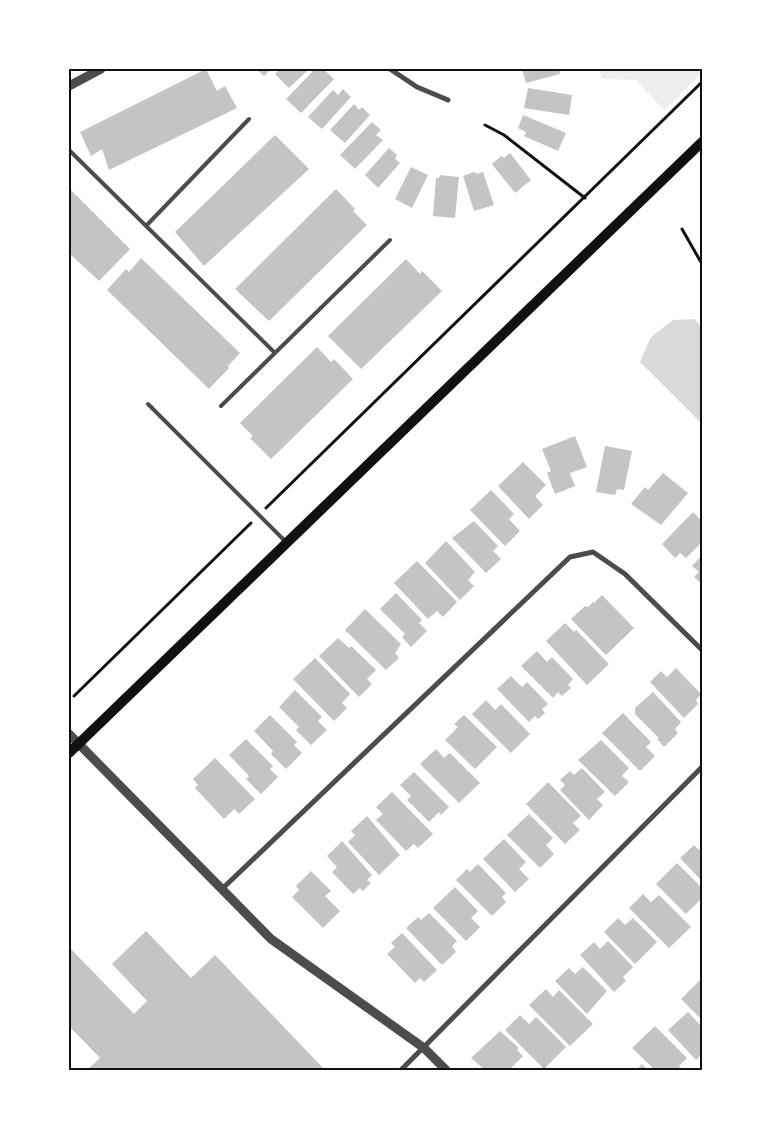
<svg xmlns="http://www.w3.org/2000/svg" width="771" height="1139" font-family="Arial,sans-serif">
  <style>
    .green { fill: #eee }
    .water { fill: #d9d9d9 }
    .building { fill: #c4c4c4 }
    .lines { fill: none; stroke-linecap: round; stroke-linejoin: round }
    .path { stroke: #111; stroke-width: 3 }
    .service { stroke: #4c4c4c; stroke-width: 4 }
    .minor { stroke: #4c4c4c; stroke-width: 5 }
    .tertiary { stroke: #4c4c4c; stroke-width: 9 }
    .secondary { stroke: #111; stroke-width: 10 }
    .neatline { fill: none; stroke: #111; stroke-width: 2 }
  </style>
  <rect width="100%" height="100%" fill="#fff"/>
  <path class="green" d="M599,69h103v4l-38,37 -28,-30 -34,-1z"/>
  <path class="water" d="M694,319l8,8v97l-62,-62 11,-25 22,-17z"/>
  <path class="building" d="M206,69l11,22 8,-5 12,22 -128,62 -7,-21 -11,7 -11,-24z
    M256,69h15l-7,7z
    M280,69h29l-20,19 -14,-14z
    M315,69h8l11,10 -33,34 -15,-14z
    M522,69h37l1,5 -34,9z
    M528,88l44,7 -3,20 -45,-7z
    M343,89l8,8 -29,32 -14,-12 25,-27 5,5z
    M354,104l5,6 3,-3 8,8 -25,28 -15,-13z
    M523,115l43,18 -8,18 -34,-15 2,-4 -8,-4z
    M372,122l9,8 -5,5 7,5 -28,29 -15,-14z
    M275,135l34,34 -105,97 -29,-34z
    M389,148l8,7 -2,4 5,4 -22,25 -13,-13z
    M510,153l21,27 -16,13 -23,-29 9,-8 3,2z
    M411,167l17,8 -16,33 -17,-9z
    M474,172l3,2 6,-2 11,33 -20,6 -11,-35z
    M440,175l19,2 -4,41 -22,-2 3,-38h3z
    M69,188l61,61 -31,32 -30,-28z
    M336,189l19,20 -2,2 14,14 -98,96 -34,-32z
    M141,258l99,95 -12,13 1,2 -20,21 -102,-99 19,-21 3,3z
    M406,259l14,15 2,-3 20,20 -81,78 -33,-33z
    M317,347l14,15 3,-3 19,20 -82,80 -21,-21 3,-2 -13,-13z
    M575,436l12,31 -17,6 5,13 -20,8 -8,-21 4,-2 -9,-22z
    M605,446l27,5 -8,39 -7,-1 -2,6 -19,-3z
    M523,462l23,23 -11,11 8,9 -14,14 -31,-33z
    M663,473l25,20 -27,32 -30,-21 14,-17 3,3z
    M491,490l23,24 -5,5 11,12 -15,15 -35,-36z
    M693,512l9,9v21l-16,16 -6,-5 -5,5 -13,-14z
    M474,521l24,25 -5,5 8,8 -15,14 -34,-35z
    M446,541l29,31 -7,8 6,6 -14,14 -35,-37z
    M702,555v29l-8,-7 5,-5 -7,-6z
    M417,561l40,41 -14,15 -6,-6 -9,8 -34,-36z
    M396,593l26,27 -3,3 8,8 -16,16 -9,-10 3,-3 -25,-25z
    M602,595l32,33 -28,27 -35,-36 14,-13 3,1 5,-5 1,1z
    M365,609l36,35 -6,9 4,5 -13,12 -41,-40z
    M565,623l9,9 2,-2 33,34 -22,21 -41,-44z
    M338,638l11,10 2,-2 25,24 -9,9 5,5 -13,13 -40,-41z
    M537,651l10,11 5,-5 21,22 -5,6 3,3 -9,8 -4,-4 -5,6 -32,-32z
    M315,658l35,36 -8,9 5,5 -13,13 -41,-42z
    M676,668l25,26 -5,6 2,4 -14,14 -34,-36 11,-11 6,6z
    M511,676l11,11 5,-5 21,22 -6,5 3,4 -7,6 -3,-3 -6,6 -32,-33z
    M295,690l27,27 -4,4 9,9 -16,15 -15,-15 3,-3 -20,-20z
    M653,692l28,30 -6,7 3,4 -14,14 -7,-8 2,-1 -24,-24v-6z
    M486,700l9,10 6,-6 29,30 -19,19 -39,-39z
    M623,713l28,29 -5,5 9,9 -15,15 -38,-38z
    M270,715l27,27 -3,3 8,8 -16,16 -15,-15 2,-3 -19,-20z
    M464,715l33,32 -22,22 -30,-29 13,-13 -4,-3z
    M246,739l27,27 -3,3 8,8 -17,17 -15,-15 3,-3 -20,-21z
    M601,740l28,28 -7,8 7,6 -14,14 -37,-36z
    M436,749l8,9 6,-5 30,30 -21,20 -39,-39z
    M215,758l40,41 -16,15 -5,-5 -10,10 -29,-31 3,-3 -5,-6z
    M582,768l23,24 -8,7 6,6 -14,15 -29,-30 5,-5 -5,-5 10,-9 4,4z
    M414,772l35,35 -8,8 -2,-3 -10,10 -22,-22 4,-4 -11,-11z
    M548,782l33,34 -8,7 7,7 -15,14 -39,-40z
    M392,792l41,42 -15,14 -4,-4 -8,7 -30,-31 7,-6 -7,-7z
    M529,814l24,24 -7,7 8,9 -14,14 -33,-33z
    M367,816l33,39 -21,20 -31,-33 7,-7 -4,-4z
    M504,839l22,23 -7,7 10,10 -14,13 -32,-33z
    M342,841l30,34 -5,5 4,3 -8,8 -3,-3 -7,6 -21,-22 5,-5 -10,-11z
    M694,845l5,5 3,-4v35l-22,-23z
    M677,863l25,25v10l-16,16 -30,-30z
    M478,864l28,29 -4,4 4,5 -14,14 -36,-36 11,-11 3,3z
    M311,871l20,20 -6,5 15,15 -17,17 -31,-31 7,-7 -3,-4z
    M455,887l23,24 -7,7 9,9 -14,14 -33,-33z
    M643,894l8,8 8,-7 32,32 -22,21 -40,-40z
    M429,913l28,28 -5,5 4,6 -14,13 -36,-37 12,-11 3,3z
    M618,918l7,7 8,-7 24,24 -22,22 -31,-32z
    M146,931l45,47 24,-23 109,114 -237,1 13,-12 -31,-32v-79l65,67 13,-13 -35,-37z
    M402,933l35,37 -13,12 -4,-4 -5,5 -28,-29 8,-7 -4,-4z
    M608,941l25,26 -10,10 3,4 -12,11 -34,-37 14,-13 6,7z
    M583,967l24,24 -20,23 -32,-33 14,-13 6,6z
    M702,978v42l-21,-21z
    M546,989l7,8 6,-7 34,34 -23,22 -41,-41z
    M688,1012l14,15v27l-6,6 -28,-30z
    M520,1015l9,9 7,-7 30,30 -22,22 -39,-39z
    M655,1026l32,32 -8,8 4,4h-28l-23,-22z
    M500,1031l19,17 -2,2 6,6 -14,14h-24l-14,-12z
    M642,1064l6,6h-12z"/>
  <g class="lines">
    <path class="path" d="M485,125l19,10 81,63
      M682,229l20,35
      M266,508l436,-426
      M74,696l177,-173"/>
    <path class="service" d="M69,150l206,203
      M146,226l103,-107
      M148,404l138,138
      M221,406l169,-166"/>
    <path class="minor" d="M390,69l27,18 31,13
      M222,889l348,-332 23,-5 32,22 77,76
      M401,1070l301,-303"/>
    <path class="tertiary" d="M69,86l32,-17
      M69,734l202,205 153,109 22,22"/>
    <path class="secondary" d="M69,753l633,-611"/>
  </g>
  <rect width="771" height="1139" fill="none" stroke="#ffffff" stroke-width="140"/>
  <rect x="70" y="70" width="631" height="999" class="neatline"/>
</svg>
